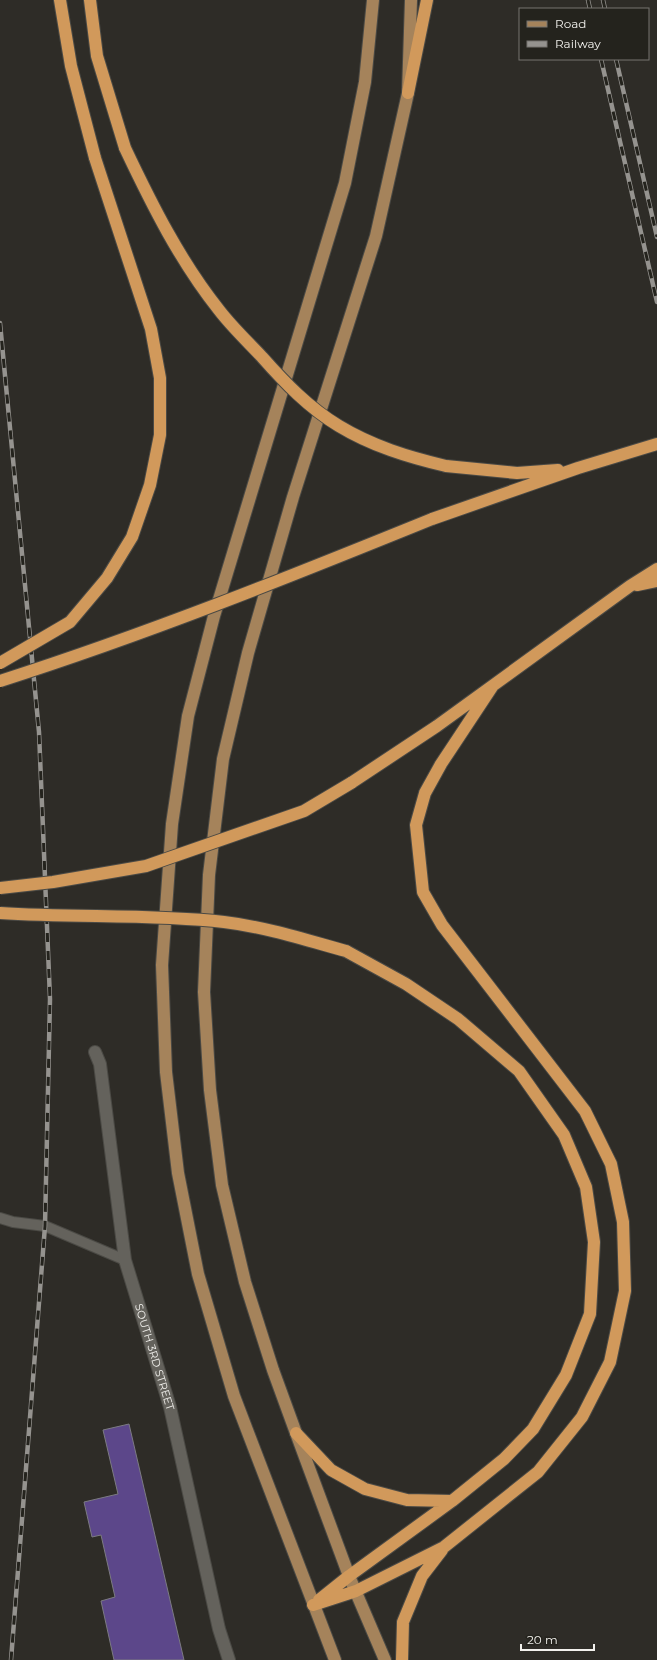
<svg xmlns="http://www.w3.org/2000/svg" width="657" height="1660" font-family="Montserrat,sans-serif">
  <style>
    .building { fill: #5c478a; stroke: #7c7b82 }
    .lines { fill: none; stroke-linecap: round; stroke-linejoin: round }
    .lane-casing { stroke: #4b4a45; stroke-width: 12 }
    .street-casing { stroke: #4b4a45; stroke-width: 14 }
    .primary-casing { stroke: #4b4a45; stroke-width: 14 }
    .highway-casing { stroke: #4b4a45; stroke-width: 14 }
    .lane { stroke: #64625c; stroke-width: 10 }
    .street { stroke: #64625c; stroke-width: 12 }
    .primary { stroke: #a5835b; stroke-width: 12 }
    .highway { stroke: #d1995b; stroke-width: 12 }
    .rail-casing { stroke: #95938f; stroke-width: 4.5 }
    .rail { stroke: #24231d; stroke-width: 3; stroke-dasharray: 9; stroke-linecap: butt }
    .highway-bridge-casing { stroke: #4b4a45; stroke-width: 14; stroke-linecap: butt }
    .highway-bridge { stroke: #d1995b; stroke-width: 12 }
    .labels { text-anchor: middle; stroke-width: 3; stroke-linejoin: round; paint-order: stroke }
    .street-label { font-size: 11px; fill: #f2f1ed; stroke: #24231d }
  </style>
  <rect width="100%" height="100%" fill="#2e2c27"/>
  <path class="building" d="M129,1424l55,236h-70l-13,-59 14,-4 -14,-62 -9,2 -8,-35 34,-8 -15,-64z"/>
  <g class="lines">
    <defs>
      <path id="lane" d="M0,1218l13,4 32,4 80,34"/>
      <g id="street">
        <path id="s1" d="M95,1052l5,12 25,196 45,147 49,222 10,31"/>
      </g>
      <path id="primary" d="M335,1660l-101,-264 -36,-122 -20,-101 -12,-101 -4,-107 10,-141 16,-108 26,-100 131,-433 20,-101 8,-82
        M385,1660l-36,-84 -53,-143 -23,-63 -28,-88 -23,-97 -12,-95 -6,-98 5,-117 14,-116 25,-106 45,-156 83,-261 32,-143 3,-93"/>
      <path id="highway" d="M60,0l11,66 24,92
        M90,0l7,56 28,92
        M408,93l19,-93
        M446,466l71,7 41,-3
        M432,519l146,-51 79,-24
        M637,585l20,-4
        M351,783l86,-57 193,-140 27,-17
        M296,1433l35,37 34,19 42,11 45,1
        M319,1600l30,-24 103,-75 52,-42 29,-30 33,-54 24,-61 4,-72 -8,-55 -22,-52 -45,-64 -61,-52 -52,-35 -60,-33
        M313,1605l43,-14 88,-44 94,-75 44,-55 28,-55 15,-71 -2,-69 -12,-58 -26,-53 -143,-186 -19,-33 -7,-67 9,-32 16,-29 51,-77
        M402,1660l1,-38 19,-46 20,-26"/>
    </defs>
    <use href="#lane" class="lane-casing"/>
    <use href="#street" class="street-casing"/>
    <use href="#primary" class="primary-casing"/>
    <use href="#highway" class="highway-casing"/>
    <use href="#lane" class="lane"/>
    <use href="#street" class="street"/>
    <use href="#primary" class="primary"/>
    <use href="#highway" class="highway"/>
    <defs>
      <path id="rail" d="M588,0l2,9
        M603,0l2,9
        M601,59l56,243
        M616,59l41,178
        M0,323l39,409 11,267 -5,227 -34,434"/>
    </defs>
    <use href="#rail" class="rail-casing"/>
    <use href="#rail" class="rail"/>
    <defs>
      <path id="highway-bridge" d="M125,148c27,57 55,113 94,162 13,17 29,32 43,47 23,26 47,51 77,69 33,20 69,31 107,40
        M0,663l70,-41 37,-44 25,-41 18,-52 10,-50v-57l-9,-49 -56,-171
        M0,681c147,-47 289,-104 432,-162
        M0,888l53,-6 93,-16 158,-55 47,-28
        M0,913c75,5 150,1 224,9 42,5 82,18 122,29"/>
    </defs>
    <use href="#highway-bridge" class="highway-bridge-casing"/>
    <use href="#highway-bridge" class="highway-bridge"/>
  </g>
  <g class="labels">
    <g class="street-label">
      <text dy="4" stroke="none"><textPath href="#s1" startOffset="312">SOUTH 3RD STREET</textPath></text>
    </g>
  </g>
  <rect x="519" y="8" width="130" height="52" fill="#24231d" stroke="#767570"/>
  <rect x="527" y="21" width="20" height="6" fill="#a5835b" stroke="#767570"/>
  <text x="555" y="28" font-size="12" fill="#f2f1ed">Road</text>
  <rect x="527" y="41" width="20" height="6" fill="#95938f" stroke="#767570"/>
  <text x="555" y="48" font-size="12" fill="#f2f1ed">Railway</text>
  <path d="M521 1644v6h73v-6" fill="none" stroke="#f2f1ed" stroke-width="2"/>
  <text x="527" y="1644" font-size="12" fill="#f2f1ed" stroke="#24231d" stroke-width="3" paint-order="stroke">20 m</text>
</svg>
